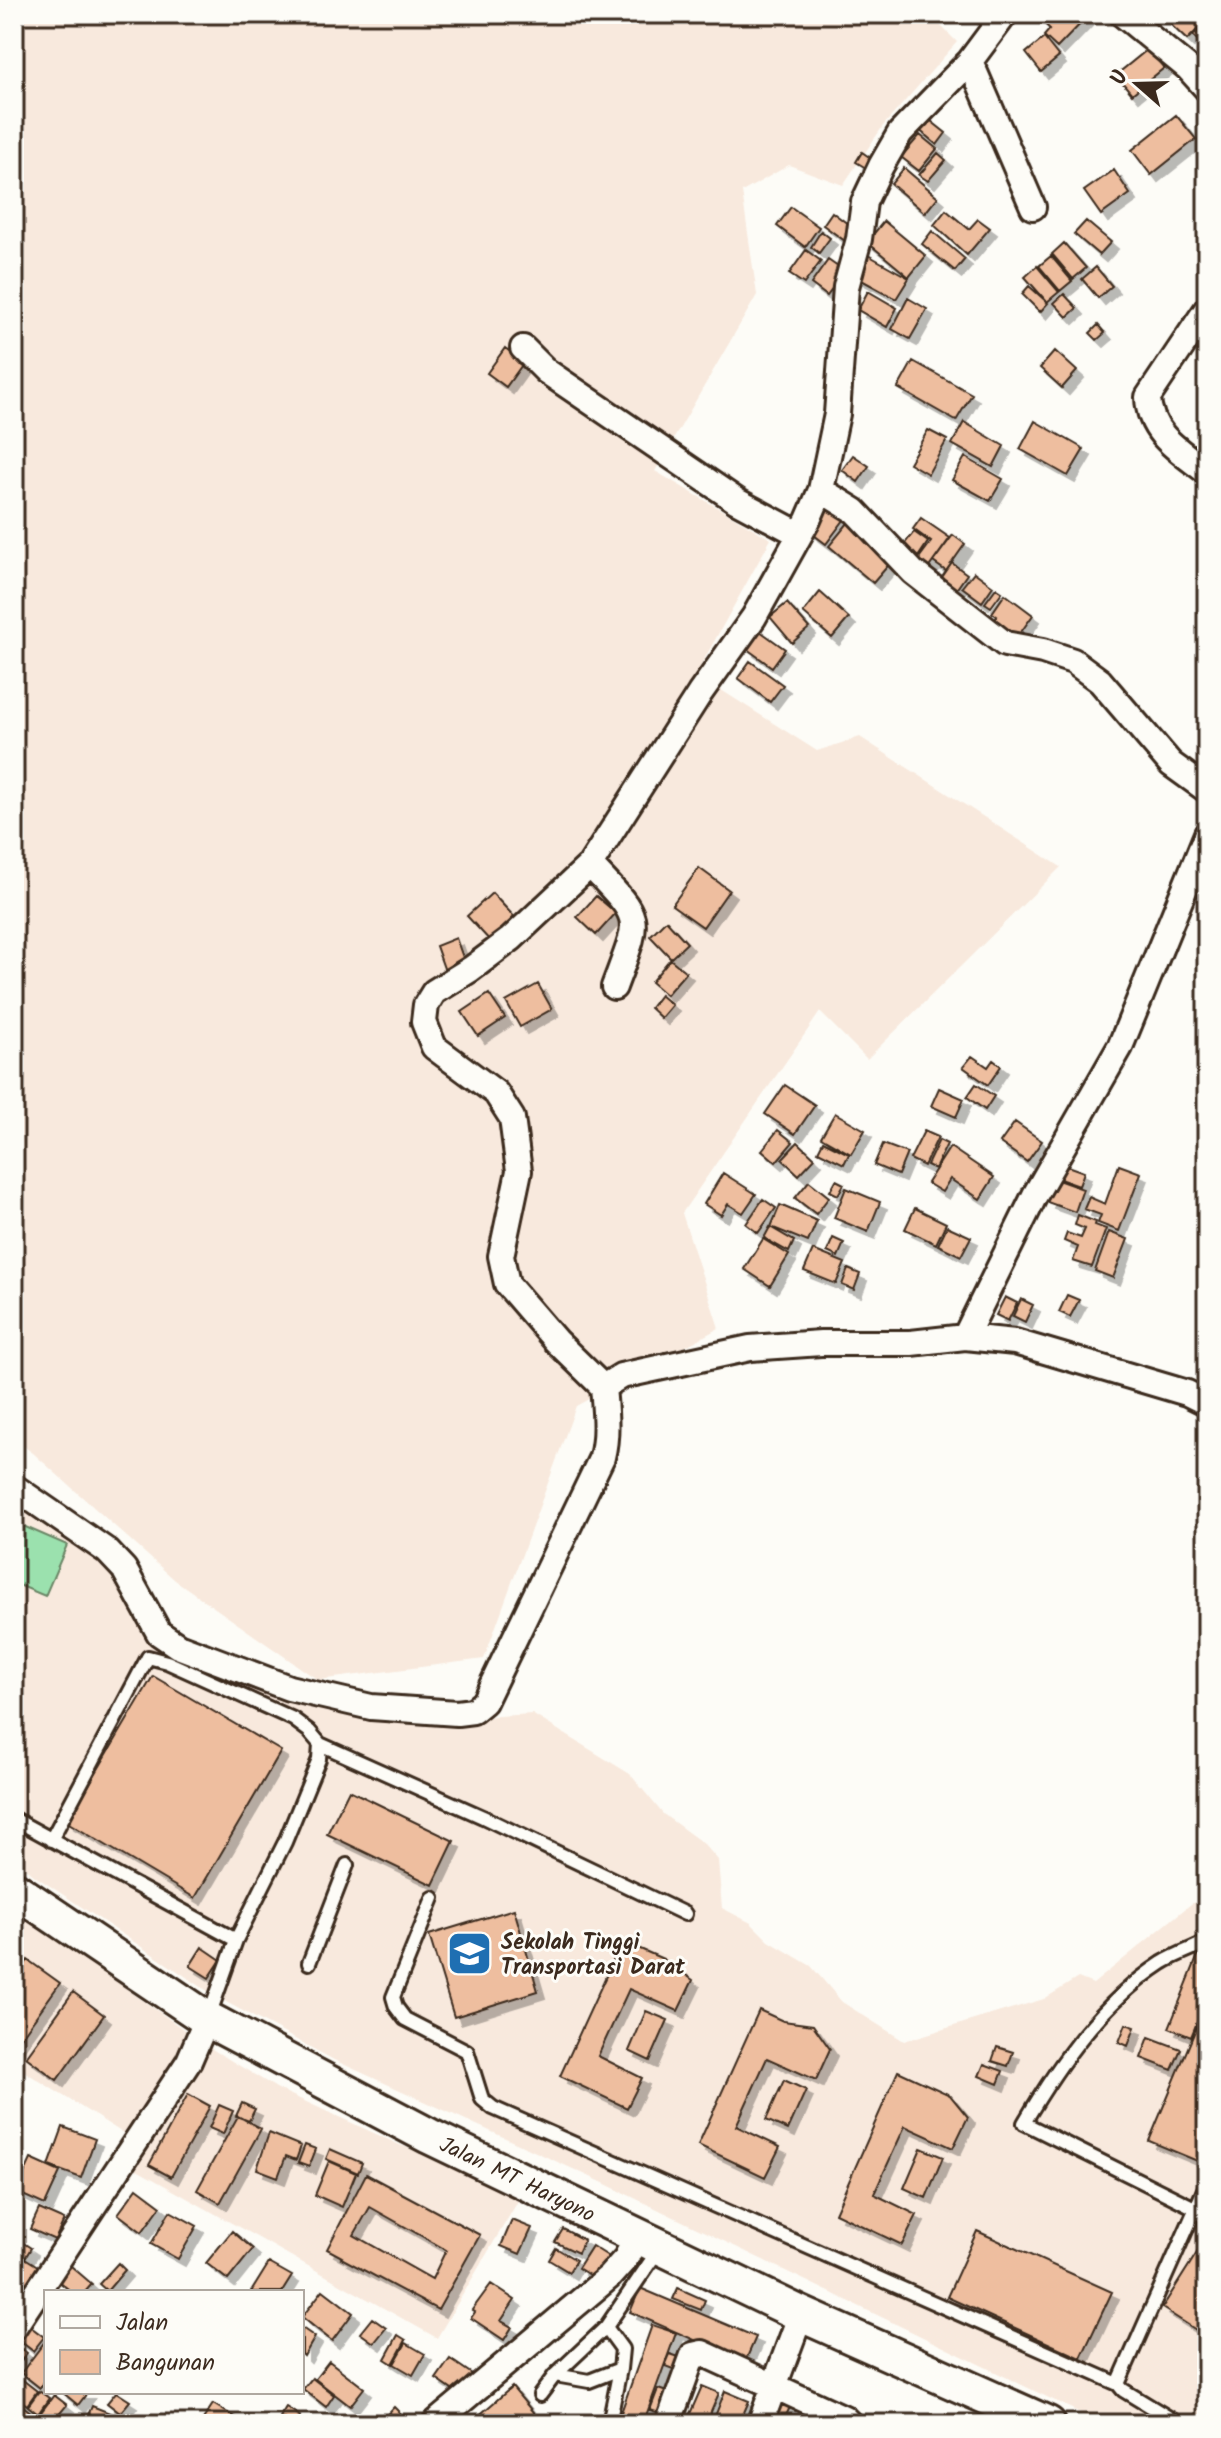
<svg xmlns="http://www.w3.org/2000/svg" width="1221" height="2438" font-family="Kalam,sans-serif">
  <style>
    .built { fill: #f8e9dd }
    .green { fill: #9be1ae; stroke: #6b8666; stroke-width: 2 }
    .building { fill: #eebe9f; stroke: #3b2a1e; stroke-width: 2; fill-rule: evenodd; filter: url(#shadow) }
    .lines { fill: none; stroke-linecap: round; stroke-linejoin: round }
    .service-casing { stroke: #3b2a1e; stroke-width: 18 }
    .minor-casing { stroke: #3b2a1e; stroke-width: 30 }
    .secondary-casing { stroke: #3b2a1e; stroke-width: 40 }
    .service { stroke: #fdfcf7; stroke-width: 12 }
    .minor { stroke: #fdfcf7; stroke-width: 24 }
    .secondary { stroke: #fdfcf7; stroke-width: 34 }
    .labels { text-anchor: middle; stroke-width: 6; stroke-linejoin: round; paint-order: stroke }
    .poi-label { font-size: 22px; font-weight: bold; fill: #3b2a1e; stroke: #fdfcf7; text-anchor: start }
    .street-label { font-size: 22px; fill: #3b2a1e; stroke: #fdfcf7 }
  </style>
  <defs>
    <filter id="shadow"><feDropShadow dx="7" dy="7" stdDeviation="0" flood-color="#0004"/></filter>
  </defs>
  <rect width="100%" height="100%" fill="#fdfcf7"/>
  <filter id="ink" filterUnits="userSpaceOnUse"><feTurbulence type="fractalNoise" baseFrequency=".0125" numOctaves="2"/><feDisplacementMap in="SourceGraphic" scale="16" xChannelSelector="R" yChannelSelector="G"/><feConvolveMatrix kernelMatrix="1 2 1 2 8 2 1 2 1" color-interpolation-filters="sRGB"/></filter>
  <g filter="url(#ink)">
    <path class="built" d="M14,14h915l28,28 -74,84 -40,59 -54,-20 -47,27 15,103 -102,176 116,68 -75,135 121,77 43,-14 201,130 -194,192 -47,-47 -138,201 37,115 -143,78 -92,253 -166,21 -143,-100 -142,-127 -19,-14z
      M14,1491l92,73 45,75 286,81 95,-6 98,60 33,40 41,30 14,16 4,48 29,15 18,18 42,25 31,36 62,39 140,-42 34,-21 15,6 98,-80 16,-8v528h-104l-508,-245 -261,-119 -119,-64 -180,-120 -21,-17z
      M14,1909l193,137 71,43 122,56 124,46 -87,147 -309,-173 14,-20 -128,-80z"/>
    <path class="green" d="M14,1522l53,23 -22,51 -31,-13z"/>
    <path class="building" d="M1034,14l30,2 25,-1 -32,33 -13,-12 6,-7z
      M1181,14h26v6l-20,20 -16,-15z
      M1207,21v28l-14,-13z
      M1044,38l15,19 -18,15 -15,-19z
      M1148,49l16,19 -32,26 -16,-19z
      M1176,115l20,24 -45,36 -19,-25z
      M926,117l20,16 -9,12 -20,-17z
      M920,135l17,14 -18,22 -18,-14z
      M862,152l10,7 -6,9 -10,-6z
      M938,153l8,7 -18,21 -9,-6z
      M904,168l34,29 -13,16 -34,-29z
      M1114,170l16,24 -29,21 -17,-24z
      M791,207l28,20 -14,20 -28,-21z
      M946,210l23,19 9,-10 12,9 -23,27 -33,-30z
      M832,212l16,12 5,-9 8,5 -16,21 -22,-16z
      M884,221l42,35 -17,21 -42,-35z
      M1086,221l25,21 -12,13 -25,-21z
      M821,231l9,7 -11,15 -8,-6z
      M932,231l33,28 -10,12 -33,-27z
      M1064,243l22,25 -13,11 -21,-25z
      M806,250l15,11 -17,23 -15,-10z
      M868,255l41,23 -13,21 -40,-22z
      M1051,256l21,25 -12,10 -21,-25z
      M828,260l17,12 -18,24 -16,-12z
      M1037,266l22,26 -12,10 -22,-25z
      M1096,267l16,19 -14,12 -16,-19z
      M1029,286l19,17 -8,9 -18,-18z
      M868,291l29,17 -10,19 -29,-17z
      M1064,294l13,14 -10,9 -13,-14z
      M908,298l19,11 -17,30 -18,-10z
      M1098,325l7,8 -8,7 -7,-7z
      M505,348l19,14 -18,25 -19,-14z
      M1055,351l22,20 -15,17 -22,-20z
      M913,361l59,33 -16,27 -58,-33z
      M1035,421l49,28 -16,27 -48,-27z
      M964,422l40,24 -11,21 -41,-23z
      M928,430l19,10 -19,34 -19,-11z
      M853,455l16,11 -11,16 -16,-12z
      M965,457l38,22 -13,22 -38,-21z
      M824,505l20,15 -18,24 -20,-15z
      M921,518l29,20 -25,35 -11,-8 17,-23 -18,-13z
      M848,523l44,38 -19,22 -44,-37z
      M914,532l14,10 -10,15 -15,-11z
      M953,535l12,9 -19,27 -13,-9z
      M952,563l15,11 -14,20 -15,-11z
      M974,572l19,14 -11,16 -20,-15z
      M996,588l6,4 -11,15 -6,-4z
      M820,592l29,26 -17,20 -29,-25z
      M1005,594l28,21 -17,24 -23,-16 4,-7 -5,-3z
      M787,603l22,25 -17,15 -22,-26z
      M760,631l25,18 -13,18 -25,-18z
      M750,661l33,24 -13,17 -32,-24z
      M699,868l30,22 -26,37 -31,-22z
      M492,893l25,27 -25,23 -25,-27z
      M596,896l20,17 -20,22 -19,-18z
      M666,920l21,23 -16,15 -21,-22z
      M456,938l10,28 -20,8 -10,-28z
      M670,959l16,13 -20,23 -15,-13z
      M538,984l14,25 -32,18 -14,-25z
      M489,994l16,24 -27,18 -16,-24z
      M660,995l12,10 -11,13 -11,-10z
      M972,1056l16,11 5,-7 8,6 -13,19 -25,-18z
      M976,1084l18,12 -9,14 -18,-13z
      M785,1085l30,20 -20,29 -30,-20z
      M939,1088l25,11 -8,18 -25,-11z
      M835,1113l30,17 -14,24 -30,-17z
      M1015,1122l27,19 -15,21 -27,-19z
      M778,1130l15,12 -17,20 -14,-12z
      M924,1131l14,6 -14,29 -14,-7z
      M939,1140l8,4 -12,25 -8,-4z
      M823,1141l26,13 -5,10 -26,-13z
      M798,1142l17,16 -16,17 -17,-16z
      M883,1144l24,9 -9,22 -24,-10z
      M950,1147l44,30 -14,22 -30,-20 -8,13 -15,-9z
      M1059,1163l25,9 -5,14 -25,-9z
      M1119,1165l22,8 -22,58 -21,-8 3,-8 -17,-6 5,-12 16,7z
      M723,1173l33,21 -13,19 -15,-9 -7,11 -17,-11z
      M1055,1179l28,10 -8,23 -28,-10z
      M836,1180l8,4 -6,11 -8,-4z
      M809,1181l20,16 -13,17 -21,-16z
      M846,1188l34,14 -12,30 -34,-14z
      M763,1199l13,9 -18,25 -12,-9z
      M780,1205l37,16 -9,21 -37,-15z
      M915,1208l31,15 -10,21 -31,-15z
      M1078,1215l18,7 -1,3 11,4 -14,38 -19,-6 5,-14 -14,-6 3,-8 14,5 4,-9 -10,-4z
      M947,1226l24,11 -10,19 -23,-11z
      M770,1227l24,14 -5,11 -25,-14z
      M1109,1232l19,7 -15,39 -18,-7z
      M833,1238l11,5 -6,14 -11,-5z
      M763,1239l26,16 -19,31 -26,-17z
      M813,1250l32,13 -9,21 -32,-13z
      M848,1269l12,5 -6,16 -12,-5z
      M1067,1295l12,5 -9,17 -11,-5z
      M1005,1297l12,6 -9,18 -12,-6z
      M1021,1299l12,6 -8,17 -12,-6z
      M153,1676l128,75 -86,147 -128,-76z
      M349,1790l105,51 -21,44 -106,-51z
      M514,1909l24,82 -84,26 -25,-82z
      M622,1941l41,18 30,21 -15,31 -49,-22 -31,67 44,22 -15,30 -67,-32z
      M202,1947l19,13 -12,18 -19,-12z
      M1201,1948l6,2v48l-16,39 -22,-9z
      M28,1960l32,23 -46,64v-67z
      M73,1992l31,23 -47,65 -31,-23z
      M1207,2002v163l-58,-24z
      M759,2010l24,11 30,4 17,24 -14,31 -49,-22 -31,68 44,21 -15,30 -67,-32z
      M646,2011l22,9 -18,41 -21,-10z
      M1126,2024l9,3 -7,19 -9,-4z
      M1149,2037l32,12 -9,21 -31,-12z
      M997,2047l16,5 -5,14 -16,-5z
      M984,2064l19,7 -5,13 -19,-8z
      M898,2071l52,24 18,22 -15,31 -48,-22 -31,68 43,21 -15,30 -67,-32z
      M784,2080l22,10 -18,40 -22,-10z
      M188,2094l22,12 -39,71 -22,-12z
      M242,2103l13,6 -6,12 -13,-5z
      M219,2105l14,6 -10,23 -14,-6z
      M238,2116l23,13 -41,74 -23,-13z
      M63,2127l32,12 -14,39 -32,-12z
      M269,2133l32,13 -5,14 -10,-4 -8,21 -21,-8z
      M305,2145l11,4 -7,18 -11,-4z
      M921,2148l22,9 -17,41 -22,-10z
      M330,2149l32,14 -4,10 -32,-14z
      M31,2159l29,13 -15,33 -29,-13z
      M329,2161l27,12 -14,34 -27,-12z
      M366,2174l114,61 -42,75 -97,-52 1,-1 -15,-8zM370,2207l76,43 -14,29 -78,-44z
      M137,2188l24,18 -19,26 -24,-18z
      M39,2209l25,11 -9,20 -25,-11z
      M170,2211l27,15 -19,33 -27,-15z
      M512,2220l20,8 -12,26 -19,-8z
      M563,2229l21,11 -6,13 -23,-11z
      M232,2231l21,18 -25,31 -22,-17z
      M977,2231l135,61 -31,66 -134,-61z
      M14,2237l17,11 -6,10 19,12 -11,18 -19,-13z
      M1207,2237v100l-45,-29z
      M592,2246l19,12 -14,22 -19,-12z
      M556,2248l20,12 -7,12 -20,-12z
      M118,2263l7,7 -18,21 -8,-7z
      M269,2263l23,13 -10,16h-31z
      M71,2266l21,18 -7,8h-13l-14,-11z
      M14,2279l12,9 -9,14 -3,-2z
      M491,2284l24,16 -14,21 11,6 -8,13 -33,-22 4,-6 -3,-2z
      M640,2288l116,49 -11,25 -115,-50z
      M678,2288l27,12 -4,10 -28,-11z
      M323,2290l30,23 -21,28 -30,-24z
      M372,2318l14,10 -12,15 -14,-10z
      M27,2324l17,13 -11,14 -17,-13z
      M652,2325l24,8 -33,91h-26z
      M302,2328l13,9 -11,19 -2,-2z
      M398,2335l8,5 -13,24 -8,-5z
      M46,2340v40l-6,8 -19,-15z
      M14,2343l13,10 -10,13 -3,-2z
      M406,2343l19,11 -12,21 -19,-11z
      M670,2354l12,4 -4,13 -13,-5z
      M450,2359l22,15 -14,20 -22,-15z
      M329,2361l35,27 -14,18 -35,-27z
      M19,2377l18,14 -10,14 -13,-10v-11z
      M312,2378l22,17 -8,12 -23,-18z
      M702,2386l17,7 -13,31 -17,-8z
      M512,2387l31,37h-74z
      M658,2389l12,4 -7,21 -13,-4z
      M39,2391l10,7 -11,16 -10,-8z
      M725,2391l24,10 -10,23h-27z
      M62,2392h26l-10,13z
      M116,2392l14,9 -10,12 -13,-10z
      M54,2395l13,10 -16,19 -12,-9z
      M14,2399l23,18 -6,7h-12l-5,-4z
      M778,2402l12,5 -5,11 -12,-5z
      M213,2404l33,20h-46z
      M92,2406l33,13 -2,5h-39z
      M286,2407l14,9 -5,8 -15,-7z
      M394,2407l17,17h-33z"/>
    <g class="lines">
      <defs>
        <path id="service" d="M320,1744l163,73 202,97
          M14,1819l222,121
          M51,1840l97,-183 19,5 126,57 16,12 11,13 -1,15 -34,83 -49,98 -27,76
          M433,1898l-40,99 3,10 9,12 62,32 15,48 11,9 625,276
          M1207,1942c-15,7 -32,13 -45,21 -61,40 -102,99 -138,160l183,91
          M309,1963l38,-98
          M606,2327l16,22 -2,20 -11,55
          M555,2375l34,6 31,-12
          M540,2395l15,-20 51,-48 53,-78
          M1179,2424l-56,-34 -5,-6 89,-201"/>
        <path id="minor" d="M1122,14l66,54 19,21
          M970,61l63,146
          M1207,309l-59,88c1,37 32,54 59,75
          M523,348l23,23 191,130 62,33
          M821,490l34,21 58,61 92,72 38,7 30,10 27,20 71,83 36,26
          M590,865c54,57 51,49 24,122
          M965,1337l70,-142 85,-148 87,-213
          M603,1387l18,-11 129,-28 71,-5h90l54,-6 50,5 172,51 20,10
          M14,1487l93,64 17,18 35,64 19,13 111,42 82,19 86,6 16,-2 11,-9 118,-245c6,-24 3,-46 1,-70l-47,-46 -49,-57 -6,-28 18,-85 -7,-53 -16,-25 -62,-46 -10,-25 2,-17 8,-13 37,-23 40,-30 79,-74 110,-172 54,-76 54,-97 13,-30 16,-76 9,-127 13,-48 5,-37 17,-36 19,-33 70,-72 35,-47
          M14,2327l175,-266 18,-42
          M434,2424l175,-147 17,-19 12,-24
          M668,2424l25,-69 9,-2 142,65 6,6
          M760,2424l41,-110"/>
        <g id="secondary">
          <path id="s1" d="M14,1889l193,130 222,117 372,178 247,110"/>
        </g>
      </defs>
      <use href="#service" class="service-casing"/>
      <use href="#minor" class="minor-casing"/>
      <use href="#secondary" class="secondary-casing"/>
      <use href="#service" class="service"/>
      <use href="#minor" class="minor"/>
      <use href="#secondary" class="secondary"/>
    </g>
  </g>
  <defs>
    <symbol id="university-square" viewBox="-11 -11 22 22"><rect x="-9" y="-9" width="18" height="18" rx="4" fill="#1f6fb2" stroke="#fdfcf7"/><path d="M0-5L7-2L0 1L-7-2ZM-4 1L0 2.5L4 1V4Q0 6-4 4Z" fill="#fff"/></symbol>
  </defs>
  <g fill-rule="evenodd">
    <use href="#university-square" x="444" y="1928" width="51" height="51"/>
  </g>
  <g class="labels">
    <g class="poi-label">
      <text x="501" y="1949">Sekolah Tinggi<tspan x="501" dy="25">Transportasi Darat</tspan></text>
    </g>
    <g class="street-label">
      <text dy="8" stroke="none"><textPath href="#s1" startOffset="582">Jalan MT Haryono</textPath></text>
    </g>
  </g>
  <rect width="1221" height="2438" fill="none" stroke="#fdfcf7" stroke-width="48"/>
  <rect x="24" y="24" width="1173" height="2390" fill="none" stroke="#3b2a1e" stroke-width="3" filter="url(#ink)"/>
  <rect x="44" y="2290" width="260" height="104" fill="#fdfcf7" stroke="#afa8a0" stroke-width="2"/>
  <rect x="60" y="2316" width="40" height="12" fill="#fdfcf7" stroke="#afa8a0" stroke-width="2"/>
  <text x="116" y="2330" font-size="24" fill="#3b2a1e">Jalan</text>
  <rect x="60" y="2350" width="40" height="24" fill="#eebe9f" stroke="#afa8a0" stroke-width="2"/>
  <text x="116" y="2370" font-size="24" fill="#3b2a1e">Bangunan</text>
  <g transform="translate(1137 84) rotate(290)" stroke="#fdfcf7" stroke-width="6" paint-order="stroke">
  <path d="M0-6L14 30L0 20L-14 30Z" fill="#3b2a1e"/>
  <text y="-12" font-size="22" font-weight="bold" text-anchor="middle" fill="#3b2a1e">U</text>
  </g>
</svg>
